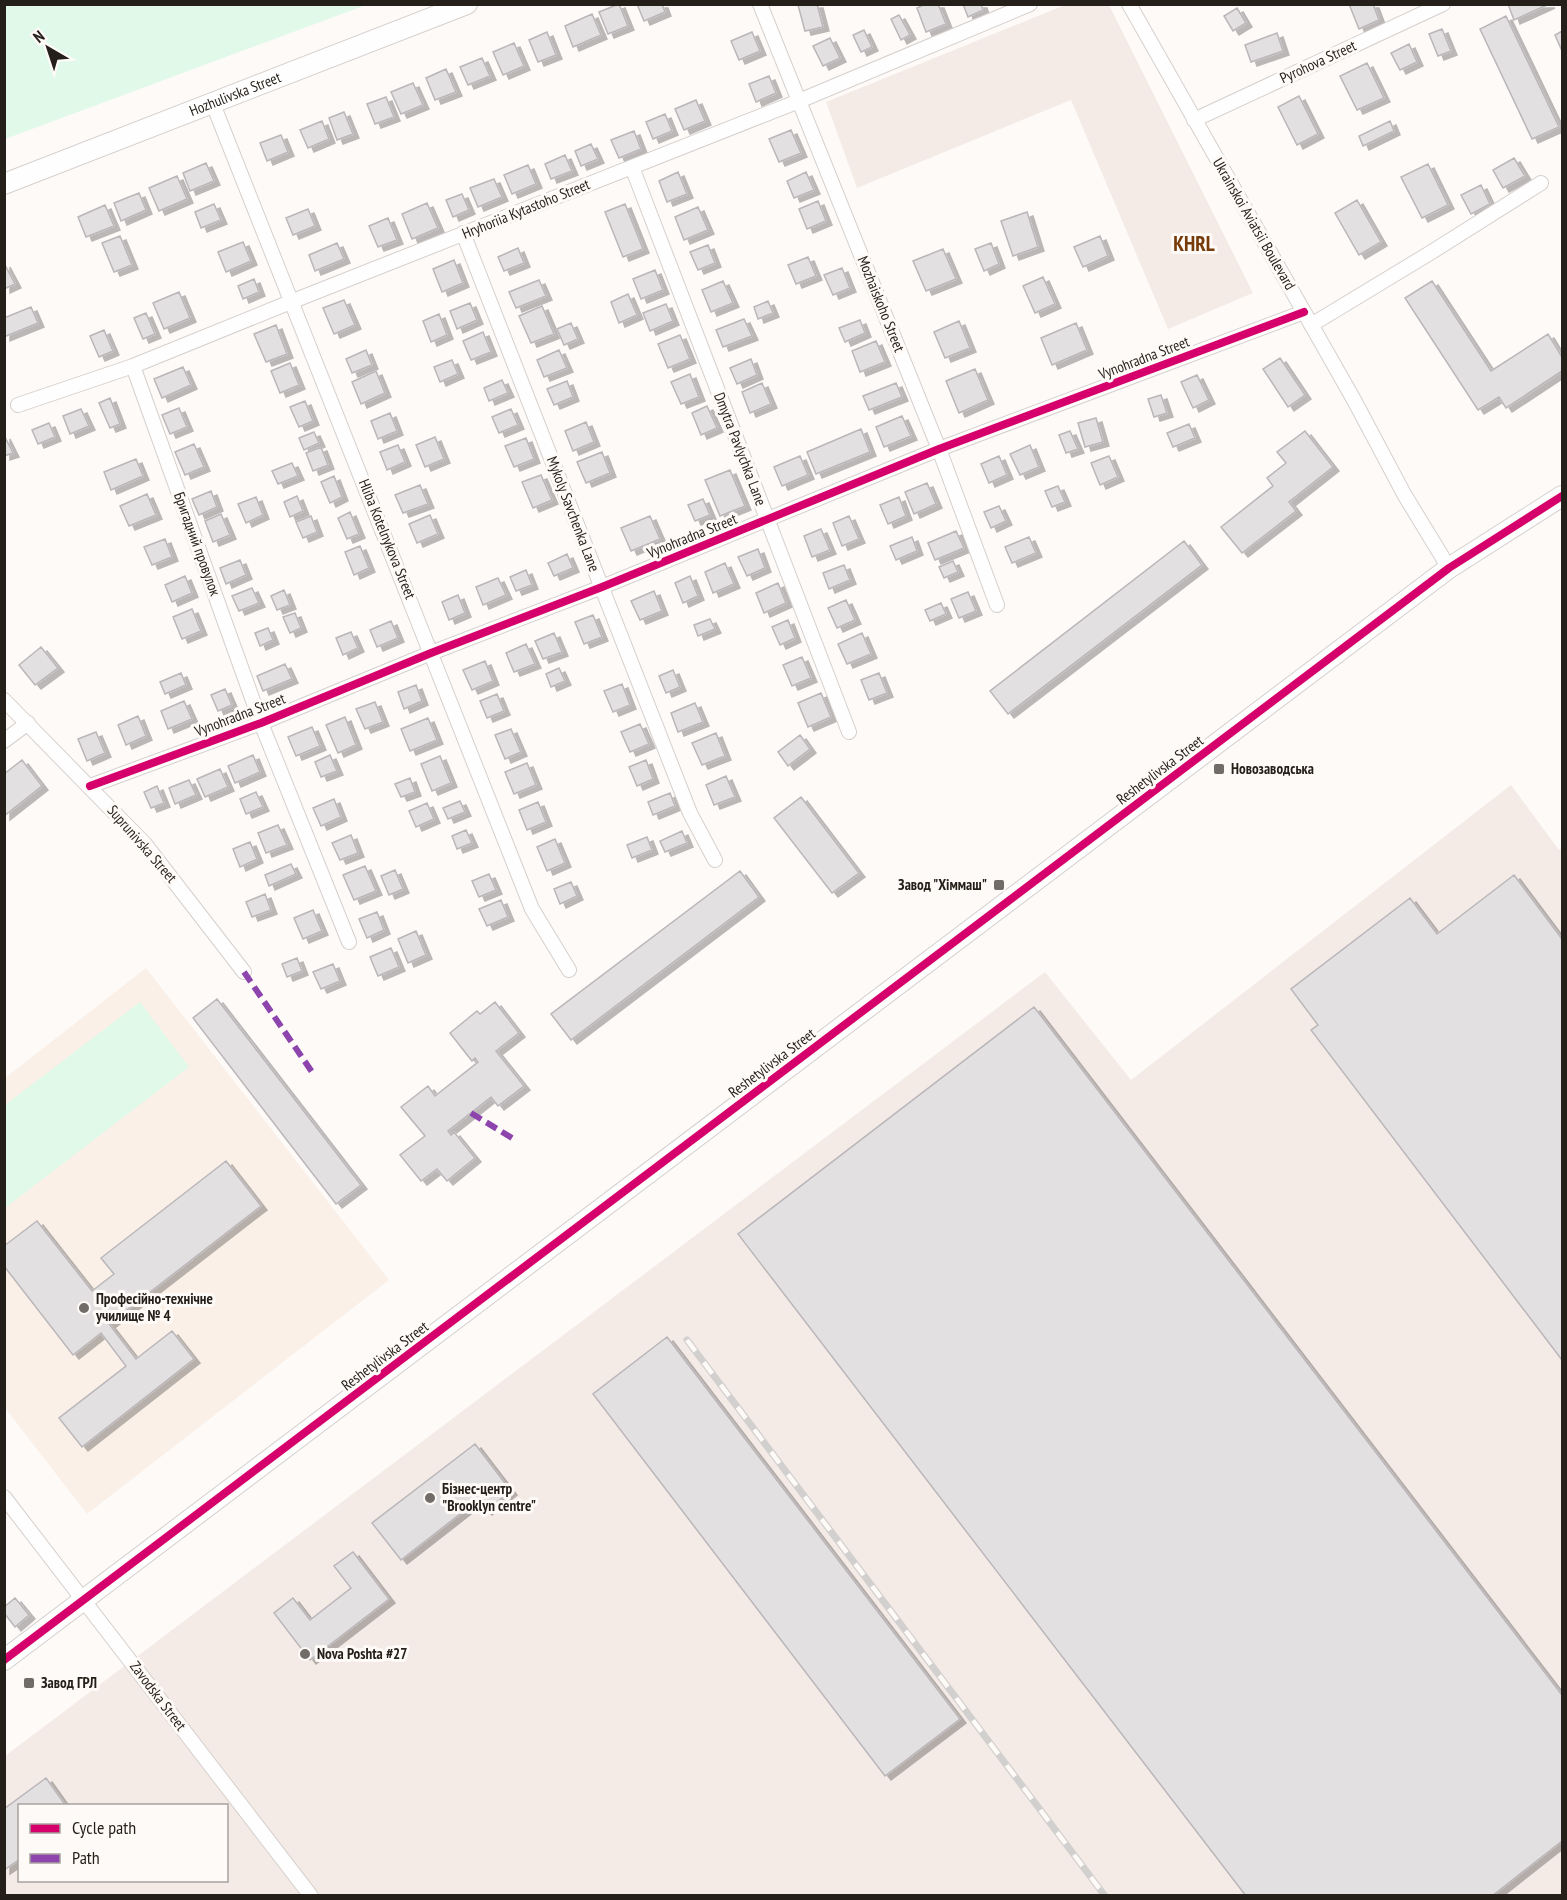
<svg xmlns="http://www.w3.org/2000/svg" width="1567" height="1900" font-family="'PT Sans Narrow',sans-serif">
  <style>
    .built { fill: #faf0e8 }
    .industrial { fill: #f4ebe7; fill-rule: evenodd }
    .green { fill: #e0f9e8 }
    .building { fill: #e3e0e2; stroke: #bab6b9; stroke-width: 1.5; filter: url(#shadow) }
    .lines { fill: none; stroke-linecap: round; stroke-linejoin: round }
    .street-casing { stroke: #d5d0cd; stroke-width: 16 }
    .secondary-casing { stroke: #d5d0cd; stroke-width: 22 }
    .street { stroke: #fffefe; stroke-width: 14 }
    .secondary { stroke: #fffefe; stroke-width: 20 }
    .rail-casing { stroke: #d2d0cf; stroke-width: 7 }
    .rail { stroke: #fefaf7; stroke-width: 4.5; stroke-dasharray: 14; stroke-linecap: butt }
    .quiet { stroke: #8e44ad; stroke-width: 6; stroke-dasharray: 12 6; stroke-linecap: butt }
    .cycleway-casing { stroke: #fefaf7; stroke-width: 11 }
    .cycleway { stroke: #d6006c; stroke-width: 8 }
    .poi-dot { fill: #716c67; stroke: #fefaf7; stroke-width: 2 }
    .labels { text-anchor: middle; stroke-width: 6; stroke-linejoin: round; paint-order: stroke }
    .street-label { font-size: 15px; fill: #251f19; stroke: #fefaf7 }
    .poi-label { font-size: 15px; font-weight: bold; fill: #251f19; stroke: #fefaf7; text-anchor: start }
    .district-label { font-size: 21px; font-weight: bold; fill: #763b09; stroke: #fefaf7 }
  </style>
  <defs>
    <filter id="shadow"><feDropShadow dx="6" dy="4" stdDeviation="0" flood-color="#0004"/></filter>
  </defs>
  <rect width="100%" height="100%" fill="#fdfaf8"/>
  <path class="built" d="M146,968l243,312 -302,234 -82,-106v-330z"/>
  <path class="industrial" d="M1065,5h44l144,288 -85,36 -97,-229 -214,88 -31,-86z
    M1511,785l48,65 3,-2v1047l-1557,1v-140l1040,-784 86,108zM20,1806h206v74h-206z"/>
  <path class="green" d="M5,4h361v1l-361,134z
    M140,1002l49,65 -184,141v-103z"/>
  <path class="building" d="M619,4l9,22 -20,8 -9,-22z
    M637,4h25l3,8 -21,9z
    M817,4l6,23 -18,4 -7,-26z
    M925,4h13l8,20 -20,8 -9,-24z
    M963,4h18l2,6 -15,7z
    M1349,4h24l6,16 -20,9z
    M1508,4h41l-35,16z
    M1237,8l9,15 -13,8 -9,-15z
    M592,14l9,21 -28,12 -8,-21z
    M899,15l11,20 -9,5 -10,-21z
    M1506,16l53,111 -27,12 -52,-110z
    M1442,29l9,22 -13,5 -9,-22z
    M864,30l8,17 -11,5 -8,-17z
    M1562,31v20l-7,-16z
    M547,32l9,23 -18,7 -9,-22z
    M752,32l8,19 -21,9 -8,-19z
    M1277,33l6,18 -32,11 -6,-17z
    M830,38l10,20 -17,8 -10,-20z
    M514,43l10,23 -21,9 -10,-23z
    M1409,44l8,18 -17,8 -9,-17z
    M482,58l8,18 -22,9 -8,-18z
    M1367,63l17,35 -27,12 -17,-34z
    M446,69l10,23 -21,8 -9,-22z
    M769,76l7,17 -20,9 -7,-18z
    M413,83l10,22 -22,9 -10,-22z
    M1299,96l19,38 -21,11 -19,-38z
    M386,97l8,20 -19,7 -8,-20z
    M696,100l9,21 -21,9 -9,-21z
    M344,112l9,22 -16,6 -8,-22z
    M665,114l7,17 -19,8 -7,-17z
    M322,121l7,18 -21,9 -8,-18z
    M1390,121l4,10 -31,15 -4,-10z
    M791,130l10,23 -22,9 -10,-23z
    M634,131l7,18 -22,9 -8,-18z
    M281,135l7,17 -21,9 -7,-18z
    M591,144l7,15 -17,7 -6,-15z
    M565,155l7,16 -21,8 -6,-15z
    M1514,158l11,18 -22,12 -10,-18z
    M206,163l8,18 -24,10 -7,-18z
    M1428,164l20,41 -26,13 -21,-41z
    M528,165l8,19 -24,10 -8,-19z
    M678,172l9,22 -20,8 -8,-21z
    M806,172l8,18 -20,8 -7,-17z
    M177,176l10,23 -28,12 -10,-23z
    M494,179l8,18 -24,10 -8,-19z
    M1481,185l9,19 -19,10 -10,-19z
    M139,193l7,17 -25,11 -7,-18z
    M462,194l7,16 -16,7 -7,-17z
    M1357,200l24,42 -22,13 -24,-42z
    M818,201l8,20 -19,8 -8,-20z
    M427,203l11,25 -26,11 -10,-25z
    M214,204l7,16 -20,8 -6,-16z
    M625,204l18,45 -20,8 -18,-45z
    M105,205l9,21 -28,11 -8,-20z
    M698,207l10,23 -24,10 -9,-23z
    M308,209l7,17 -22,9 -7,-17z
    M1027,212l11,35 -25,9 -12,-35z
    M388,218l9,22 -19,7 -9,-21z
    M120,236l12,29 -18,7 -12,-29z
    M1100,236l8,20 -25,11 -9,-20z
    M243,242l8,19 -25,11 -8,-20z
    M337,243l7,16 -29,12 -6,-16z
    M991,243l8,21 -15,7 -9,-22z
    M708,245l7,18 -17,7 -8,-18z
    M518,248l6,15 -20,8 -6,-14z
    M943,249l13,30 -30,12 -13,-30z
    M808,257l8,19 -20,8 -8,-19z
    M454,260l9,23 -21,9 -9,-23z
    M4,263l11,21 -11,5z
    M842,268l8,20 -17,7 -9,-20z
    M655,270l8,20 -22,9 -8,-20z
    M1043,277l12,27 -20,9 -12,-27z
    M254,279l5,13 -16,7 -5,-13z
    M539,280l7,16 -30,12 -7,-16z
    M723,281l10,22 -22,9 -9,-22z
    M1432,281l59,90 57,-37 14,23v14l-56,37 -7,-11 -21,13 -73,-112z
    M179,292l11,26 -26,11 -11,-26z
    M628,294l9,21 -18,8 -8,-21z
    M344,300l11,25 -21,9 -11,-26z
    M768,301l5,12 -15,6 -4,-12z
    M470,303l7,17 -20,9 -7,-18z
    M666,304l7,17 -23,10 -7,-18z
    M542,306l12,28 -23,9 -12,-27z
    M31,307l7,16 -34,14v-19z
    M146,313l9,21 -12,5 -9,-21z
    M439,314l8,21 -16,7 -8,-21z
    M744,319l8,17 -29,11 -7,-17z
    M860,320l5,13 -20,9 -6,-14z
    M959,321l11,27 -25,10 -11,-26z
    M571,323l7,16 -14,6 -7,-16z
    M1076,323l11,27 -35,15 -11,-27z
    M276,325l11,29 -21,8 -12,-28z
    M104,330l9,21 -14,6 -9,-21z
    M483,332l8,20 -20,8 -8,-19z
    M680,335l10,24 -22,9 -10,-24z
    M876,341l9,21 -25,10 -8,-21z
    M366,350l6,15 -20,8 -6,-14z
    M559,350l8,18 -23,9 -7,-17z
    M1280,358l25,37 -17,12 -25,-38z
    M751,359l6,16 -20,9 -7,-16z
    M452,360l6,14 -18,8 -6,-15z
    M290,363l9,22 -19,8 -9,-22z
    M183,367l8,18 -29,13 -8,-19z
    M975,369l13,31 -29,13 -13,-32z
    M376,371l9,22 -24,11 -9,-22z
    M690,374l9,23 -18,7 -10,-22z
    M1197,375l12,25 -16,8 -12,-26z
    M502,380l6,13 -19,8 -5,-13z
    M567,381l6,16 -19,8 -7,-16z
    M762,383l9,21 -21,9 -8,-21z
    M896,383l6,14 -33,13 -6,-14z
    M1161,395l6,18 -13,4 -6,-18z
    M110,398l10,26 -10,4 -11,-25z
    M305,401l8,20 -14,6 -9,-20z
    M707,406l10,22 -16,7 -9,-22z
    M179,408l8,19 -17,7 -8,-19z
    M81,409l8,17 -19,8 -7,-18z
    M511,409l7,16 -19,8 -7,-16z
    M390,413l7,18 -19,8 -7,-18z
    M902,416l9,20 -27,11 -8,-20z
    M1096,418l7,24 -18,5 -7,-24z
    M586,422l8,20 -21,9 -8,-20z
    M49,423l6,14 -17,7 -6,-14z
    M1189,424l6,14 -22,9 -6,-14z
    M861,429l9,23 -54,22 -9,-22z
    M1070,431l8,18 -12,4 -7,-18z
    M1305,431l28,36 -44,35 7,9 -54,42 -21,-26 52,-41 -6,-8 19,-15 -9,-11z
    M314,432l5,11 -15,7 -5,-12z
    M4,435l9,18 -9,3z
    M435,437l9,22 -19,8 -9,-22z
    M526,438l8,21 -20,8 -9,-21z
    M194,444l10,23 -19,8 -10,-23z
    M398,445l7,17 -18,8 -7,-18z
    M1030,445l9,22 -19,8 -10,-21z
    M321,447l7,18 -15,6 -7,-18z
    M602,452l8,21 -24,10 -9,-21z
    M800,456l8,19 -26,11 -8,-19z
    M999,456l8,19 -18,8 -8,-19z
    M1109,456l9,21 -18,8 -9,-22z
    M136,459l7,17 -32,14 -7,-18z
    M292,463l6,13 -20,8 -6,-13z
    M730,470l15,36 -25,10 -15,-36z
    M541,475l11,25 -19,8 -11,-26z
    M334,476l8,21 -12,6 -9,-21z
    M927,483l9,21 -22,10 -9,-22z
    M420,485l8,19 -25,9 -8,-18z
    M1058,486l7,16 -13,5 -7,-16z
    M211,491l6,16 -18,8 -7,-16z
    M147,494l9,21 -27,11 -9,-20z
    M297,496l6,15 -13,6 -6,-15z
    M256,497l7,18 -17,8 -8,-19z
    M899,497l7,19 -18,8 -8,-19z
    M703,499l7,16 -15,6 -7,-16z
    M999,506l7,15 -15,7 -7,-16z
    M350,512l9,22 -12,5 -9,-21z
    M221,514l9,21 -17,7 -8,-21z
    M430,515l8,19 -21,9 -8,-19z
    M311,516l6,16 -14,6 -7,-16z
    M650,516l10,23 -29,12 -10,-23z
    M849,516l10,23 -17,7 -9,-23z
    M821,529l9,21 -18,7 -8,-21z
    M956,531l8,17 -29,12 -7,-17z
    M912,537l5,14 -21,9 -6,-14z
    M1029,537l7,16 -24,10 -7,-16z
    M165,539l7,18 -20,8 -8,-18z
    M1184,541l18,24 -194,149 -18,-23z
    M360,546l9,22 -15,7 -9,-23z
    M758,549l7,19 -18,8 -9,-19z
    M567,554l6,14 -19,8 -6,-13z
    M240,560l6,15 -20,9 -6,-16z
    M953,561l5,11 -14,6 -5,-11z
    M725,563l9,21 -21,9 -8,-21z
    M844,565l6,15 -21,9 -6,-16z
    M526,570l6,15 -16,6 -6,-14z
    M185,576l7,17 -20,9 -7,-17z
    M690,576l8,20 -15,7 -8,-20z
    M498,578l8,17 -23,10 -7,-18z
    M778,583l8,20 -22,10 -8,-20z
    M252,588l7,15 -20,8 -7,-15z
    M284,590l6,15 -13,5 -6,-14z
    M654,591l8,20 -22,9 -9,-19z
    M968,592l8,19 -17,7 -8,-19z
    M458,595l7,18 -16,7 -7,-18z
    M846,600l9,20 -18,8 -9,-20z
    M941,603l5,11 -16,7 -5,-11z
    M192,609l9,22 -19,8 -9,-22z
    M295,613l6,15 -11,5 -7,-16z
    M593,615l9,22 -18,7 -9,-22z
    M710,619l5,10 -17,7 -4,-11z
    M788,620l7,18 -15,7 -8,-18z
    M391,621l7,17 -21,9 -7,-17z
    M268,628l5,12 -13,6 -5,-13z
    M351,632l7,16 -15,7 -7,-17z
    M554,633l8,19 -19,7 -8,-18z
    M862,633l9,21 -24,10 -9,-20z
    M526,644l9,20 -21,8 -8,-19z
    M41,647l17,21 -23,17 -16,-20z
    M802,657l9,21 -19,8 -9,-21z
    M485,661l8,20 -21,9 -9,-20z
    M285,664l7,15 -29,12 -6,-15z
    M559,668l6,13 -14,6 -5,-13z
    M673,670l7,17 -14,6 -7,-17z
    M181,673l5,12 -21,9 -5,-12z
    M879,673l8,20 -18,7 -8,-20z
    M622,684l8,21 -17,7 -9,-21z
    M416,685l6,16 -18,8 -6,-17z
    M225,689l7,16 -14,6 -7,-16z
    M821,693l10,24 -23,10 -10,-24z
    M497,694l7,17 -17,7 -7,-17z
    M184,701l8,18 -24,10 -7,-18z
    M375,702l8,20 -18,7 -9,-20z
    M695,703l8,19 -25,10 -7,-19z
    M138,716l8,20 -20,9 -8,-20z
    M345,717l11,28 -18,8 -12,-28z
    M428,718l9,22 -27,11 -9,-22z
    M640,724l9,20 -19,8 -9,-20z
    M312,727l8,19 -24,10 -8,-19z
    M511,729l10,23 -16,7 -10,-24z
    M96,732l9,21 -18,8 -9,-22z
    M716,733l9,23 -23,9 -10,-22z
    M800,735l10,14 -22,17 -10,-14z
    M253,755l7,17 -25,11 -7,-17z
    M330,755l7,16 -16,6 -6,-15z
    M440,756l11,27 -19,8 -11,-27z
    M22,760l20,26 -38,30v-42z
    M646,760l7,19 -16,7 -8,-19z
    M527,763l9,22 -22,9 -9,-22z
    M220,769l8,18 -23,10 -8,-18z
    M726,776l9,21 -21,8 -8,-20z
    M410,778l5,14 -14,5 -6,-13z
    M189,780l7,15 -21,9 -6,-16z
    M157,786l7,17 -13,5 -7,-16z
    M256,792l7,15 -17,7 -6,-15z
    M670,793l5,13 -22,9 -5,-13z
    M801,797l58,76 -27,20 -58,-75z
    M334,799l7,18 -20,9 -8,-18z
    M460,801l5,11 -17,7 -5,-11z
    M538,802l8,20 -19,8 -8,-20z
    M427,803l7,16 -18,8 -7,-16z
    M278,825l9,20 -21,8 -8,-20z
    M466,830l6,13 -15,6 -5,-13z
    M682,831l5,12 -22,9 -5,-11z
    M351,835l7,18 -18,7 -8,-17z
    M647,837l5,13 -20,8 -5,-13z
    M555,839l10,24 -18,8 -10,-24z
    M250,842l7,17 -17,8 -7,-18z
    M291,864l5,10 -27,12 -4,-11z
    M365,866l11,25 -22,9 -11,-25z
    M395,870l8,19 -14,6 -8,-19z
    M740,871l19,26 -188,143 -20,-26z
    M489,874l7,16 -17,7 -7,-16z
    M1514,875l48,64v421l-251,-330 7,-5 -27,-36 119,-91 27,36z
    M571,882l6,14 -17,8 -6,-15z
    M265,894l6,16 -19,7 -6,-15z
    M501,900l7,17 -21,9 -8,-17z
    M313,910l9,21 -19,8 -9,-21z
    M377,912l7,18 -17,8 -8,-19z
    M416,931l10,24 -18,8 -10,-24z
    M391,948l8,19 -21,9 -8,-19z
    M297,958l5,13 -15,6 -5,-13z
    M333,964l7,17 -19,8 -8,-17z
    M217,999l144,186 -25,19 -143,-186z
    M495,1002l24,31 -23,18 28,35 -26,20 -7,-9 -43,34 3,4 3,-3 21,26 -28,23 -10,-12 -16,12 -21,-26 25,-19 -24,-29 27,-21 7,10 43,-34 -3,-4 -3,3 -22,-28 27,-22 3,3z
    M1034,1007l528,688v146l-70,55h-246l-508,-662z
    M226,1161l35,45 -152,118 27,35 36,-28 22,28 -112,88 -23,-29 67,-52 -25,-33 -28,22 -69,-89v-20l33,-25 55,70 22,-17 -13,-16z
    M667,1337l293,382 -75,57 -292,-382z
    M475,1444l36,47 -25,20 -8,-11 -77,60 -29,-37z
    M353,1552l36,47 -79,61 -36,-47 19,-15 17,22 41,-32 -17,-22z
    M15,1598l14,17 -14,12 -11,-14v-6z
    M46,1778l20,28h-46v53l-16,11v-61z"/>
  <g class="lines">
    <defs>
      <path id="street" d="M760,4l179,445 58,156
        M1129,4l225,396 50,94 45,74
        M213,104l319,805 37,61
        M1194,120l249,-116
        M632,167l217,565
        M463,233l227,580 25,47
        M1311,325l119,-72 111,-70
        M133,366l128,357 88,219
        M18,405l115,-39 160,-65 506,-200 231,-97
        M4,700l141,144 99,128
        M4,741l24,-18
        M90,786l171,-63 170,-70 171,-66 337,-138 365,-137
        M4,1497l307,399"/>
      <g id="secondary">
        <path id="s1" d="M4,184l463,-180"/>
        <path d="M4,1660l1445,-1092 113,-72"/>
      </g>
    </defs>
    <use href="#street" class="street-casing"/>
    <use href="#secondary" class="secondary-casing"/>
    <use href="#street" class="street"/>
    <use href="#secondary" class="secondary"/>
    <defs>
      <path id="rail" d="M687,1340l418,556"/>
    </defs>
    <use href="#rail" class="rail-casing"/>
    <use href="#rail" class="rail"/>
    <path class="quiet" d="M244,972l68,100
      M471,1113l41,25"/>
    <defs>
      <path id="cycleway" d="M90,786l171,-63 170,-70 171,-66 337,-138 365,-137
        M4,1660l1445,-1092 113,-72"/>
    </defs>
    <use href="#cycleway" class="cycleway-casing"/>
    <use href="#cycleway" class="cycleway"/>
  </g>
  <g class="poi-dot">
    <rect x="1213" y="763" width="12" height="12" rx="3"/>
    <rect x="993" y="879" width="12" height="12" rx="3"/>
    <circle cx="84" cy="1308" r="6"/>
    <circle cx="430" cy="1498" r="6"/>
    <circle cx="305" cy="1654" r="6"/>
    <rect x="23" y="1677" width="12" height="12" rx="3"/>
  </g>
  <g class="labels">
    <g class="street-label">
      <text transform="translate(1318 62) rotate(-25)" y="5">Pyrohova Street</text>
      <text dy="5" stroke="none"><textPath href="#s1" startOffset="248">Hozhulivska Street</textPath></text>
      <text transform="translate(526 209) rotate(-22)" y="5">Hryhoriia Kytastoho Street</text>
      <text transform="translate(1254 224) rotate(60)" y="5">Ukrainskoi Aviatsii Boulevard</text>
      <text transform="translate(881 304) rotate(68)" y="5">Mozhaiskoho Street</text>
      <text transform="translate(1144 358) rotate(-21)" y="5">Vynohradna Street</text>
      <text transform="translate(740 449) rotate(69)" y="5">Dmytra Pavlychka Lane</text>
      <text transform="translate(573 514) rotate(69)" y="5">Mykoly Savchenka Lane</text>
      <text transform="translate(692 536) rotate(-22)" y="5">Vynohradna Street</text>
      <text transform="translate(387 539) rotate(68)" y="5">Hliba Kotelnykova Street</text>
      <text transform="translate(197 544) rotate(70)" y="5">Бригадний провулок</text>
      <text transform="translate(240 715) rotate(-21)" y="5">Vynohradna Street</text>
      <text transform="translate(1160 770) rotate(-37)" y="5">Reshetylivska Street</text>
      <text transform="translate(142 844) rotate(49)" y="5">Suprunivska Street</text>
      <text transform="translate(772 1063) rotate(-37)" y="5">Reshetylivska Street</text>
      <text transform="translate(385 1356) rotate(-37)" y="5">Reshetylivska Street</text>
      <text transform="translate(158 1696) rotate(53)" y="5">Zavodska Street</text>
    </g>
    <g class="poi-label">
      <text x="1231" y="774">Новозаводська</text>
      <text x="987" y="890" text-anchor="end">Завод "Хіммаш"</text>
      <text x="96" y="1304">Професійно-технічне<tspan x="96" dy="17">училище № 4</tspan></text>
      <text x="442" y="1494">Бізнес-центр<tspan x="442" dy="17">"Brooklyn centre"</tspan></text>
      <text x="317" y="1659">Nova Poshta #27</text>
      <text x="41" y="1688">Завод ГРЛ</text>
    </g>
    <g class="district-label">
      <text x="1194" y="251">KHRL</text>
    </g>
  </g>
  <rect width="1567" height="1900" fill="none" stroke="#251f19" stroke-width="12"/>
  <rect x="18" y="1804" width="210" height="78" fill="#fefaf7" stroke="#a7a29e" stroke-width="1.5"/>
  <rect x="30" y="1824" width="30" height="9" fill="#d6006c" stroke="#a7a29e" stroke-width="1.5"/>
  <text x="72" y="1834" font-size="18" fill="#251f19">Cycle path</text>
  <rect x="30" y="1854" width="30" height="9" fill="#8e44ad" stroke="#a7a29e" stroke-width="1.5"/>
  <text x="72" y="1864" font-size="18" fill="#251f19">Path</text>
  <g transform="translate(48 48) rotate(321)" stroke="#fefaf7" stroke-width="4.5" paint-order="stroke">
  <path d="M0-4.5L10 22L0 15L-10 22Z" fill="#251f19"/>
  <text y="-9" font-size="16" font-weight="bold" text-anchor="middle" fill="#251f19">N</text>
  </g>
</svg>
